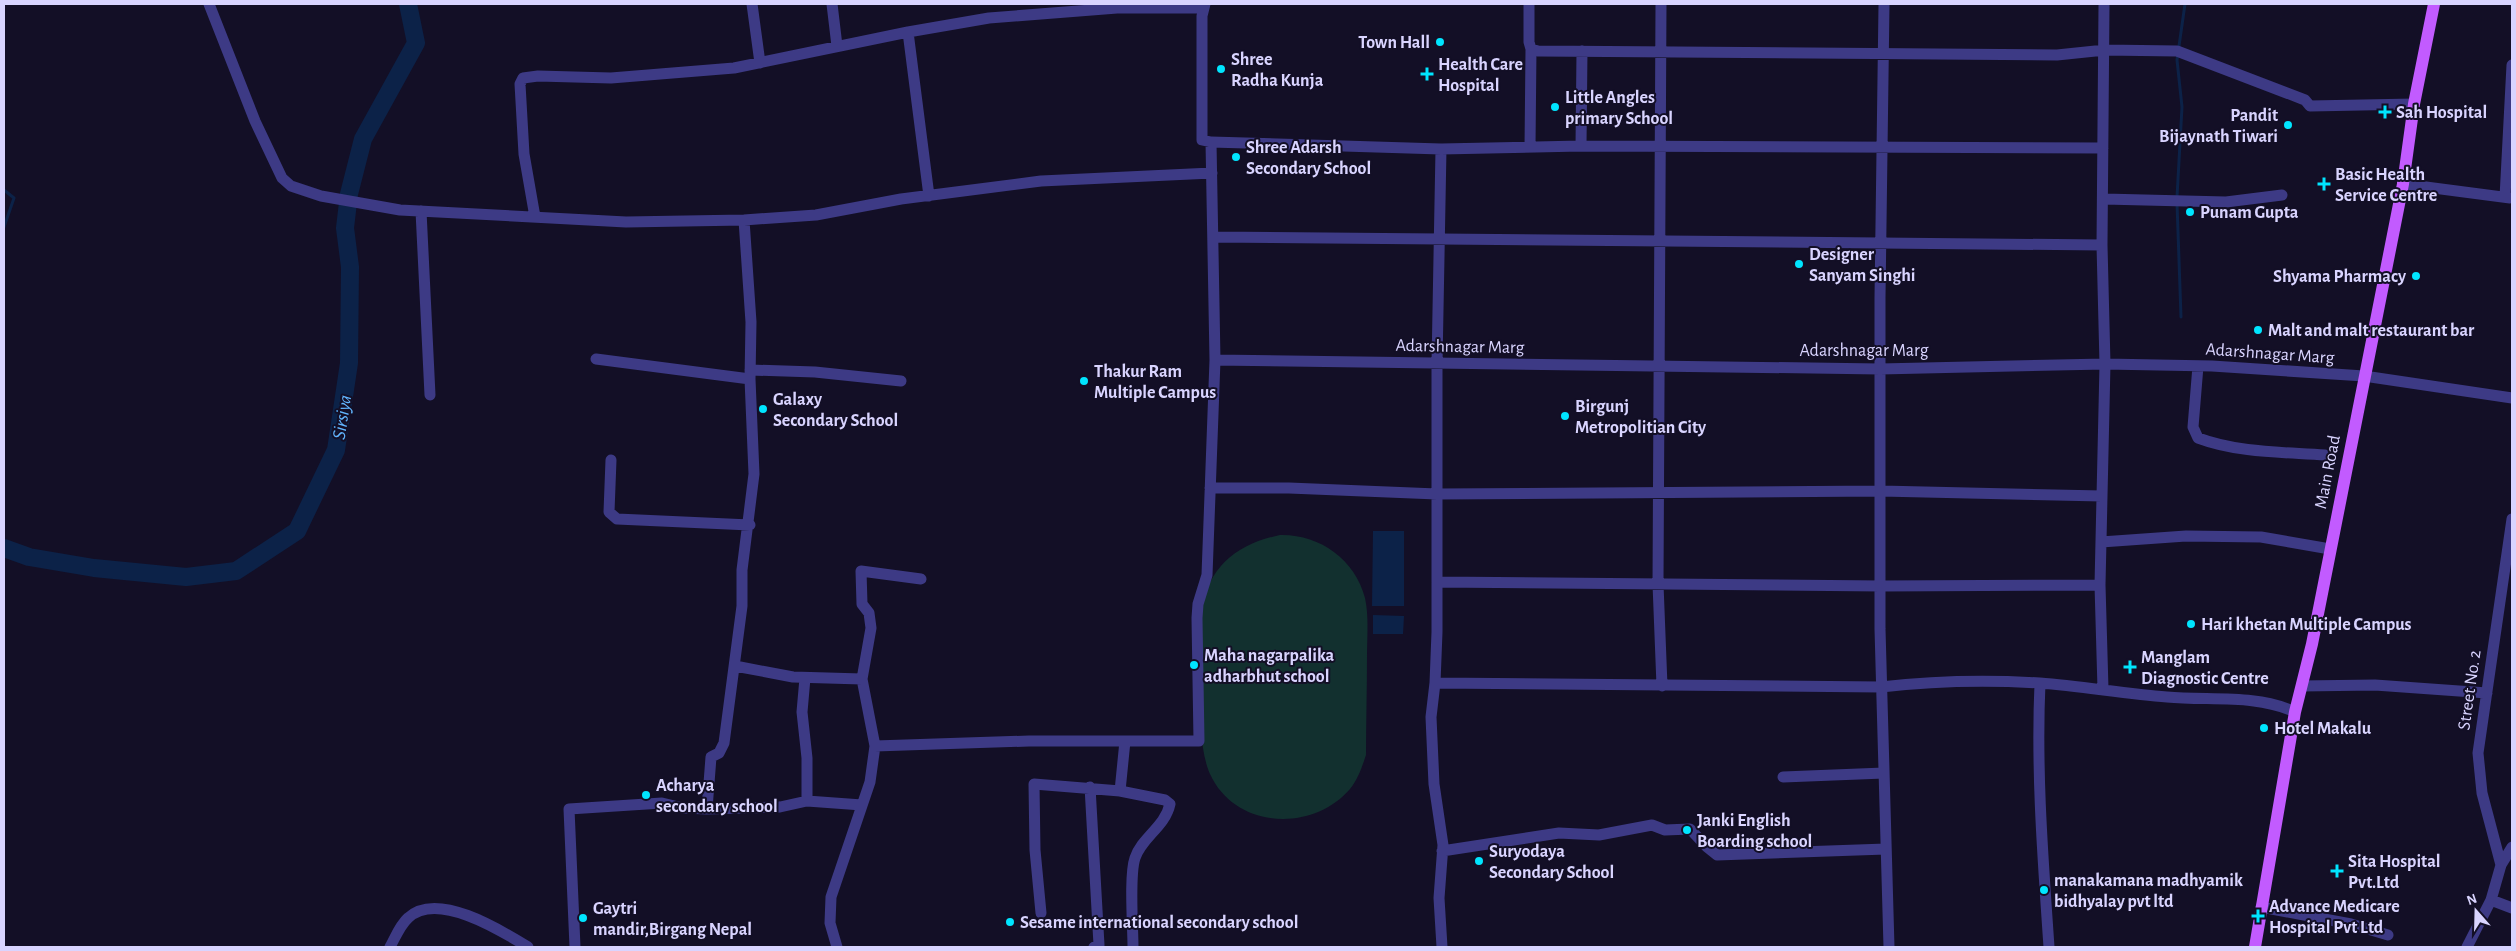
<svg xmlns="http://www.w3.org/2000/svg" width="2516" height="951" font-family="'Alegreya Sans',sans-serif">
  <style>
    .green { fill: #12302f }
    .water { fill: #0c2248 }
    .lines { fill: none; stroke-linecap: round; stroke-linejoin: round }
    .stream { stroke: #0c2248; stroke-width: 3 }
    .river { stroke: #0c2248; stroke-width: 18 }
    .minor { stroke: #3d3a85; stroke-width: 11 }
    .major { stroke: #c25bff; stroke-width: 12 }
    .poi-dot { fill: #00e5ff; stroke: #130f26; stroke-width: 2 }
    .labels { text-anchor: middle; stroke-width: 4; stroke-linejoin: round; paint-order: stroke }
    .poi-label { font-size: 18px; font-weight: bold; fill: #d9d4ff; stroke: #130f26; text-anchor: start }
    .street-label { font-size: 18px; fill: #d9d4ff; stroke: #130f26 }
    .water-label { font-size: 19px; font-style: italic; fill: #62b6ff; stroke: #130f26 }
  </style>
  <rect width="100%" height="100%" fill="#130f26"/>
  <path class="green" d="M1280,535c39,-1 75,24 85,63 4,18 2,39 2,58 0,33 -1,66 -1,99 -4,12 -8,24 -16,34 -38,44 -115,40 -140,-15 -16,-35 -9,-122 -9,-163 8,-45 36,-67 79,-76z"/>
  <path class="water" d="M1373,531h31v75h-32z
    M1373,615l31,1 -1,18h-30z"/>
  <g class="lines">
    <path class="stream" d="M4,190l10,8 -10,29
      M2177,197l5,-90 -5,-47 8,-56
      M2177,203l4,114"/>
    <path class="river" d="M4,548l25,9 65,11 92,9 50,-6 61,-40 39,-81 13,-87 1,-96 -5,-39 4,-34 14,-55 53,-96 -8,-39"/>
    <path class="minor" d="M209,4l46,117 27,57 9,8 30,10 79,14 226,12 118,-2 72,-5 85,-16 140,-18 171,-8
      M752,4l8,59
      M832,4l5,42
      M1529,4v38l2,7 7,2 519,4 48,-5 72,1 128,49 5,6 104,-2
      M1661,4l-3,580 4,102
      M1884,4l-4,294v331l9,318
      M908,32l21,164
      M1211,142l230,7 140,-3 522,2
      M1581,146l1,-95
      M1530,147l1,-98
      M1441,149l-4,215v268l-2,51 -4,34 3,67 9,61 -4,53 3,49
      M2403,184l107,14
      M2505,197l7,-132
      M2104,199l122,3 56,-7
      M421,211l9,184
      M535,217l-11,-63 -4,-70 3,-6 15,-2 73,2 123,-10 174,-36 81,-14 128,-10h87
      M1214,237l888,8
      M596,359l154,20
      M1215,360l665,9 225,-5 107,2 152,10 148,22
      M2198,366l-5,61 5,11c40,15 85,14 127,17
      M750,370l65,2 86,9
      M611,460l-2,52 8,7 133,6
      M1210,488h79l148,6 444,-3 221,5
      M2101,542l85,-6 75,1 69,12
      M1437,582l444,4 219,-1
      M735,666l58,11 69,2 13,67 -5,36 -39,115 -1,26 7,24
      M805,678l-3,34 5,46v43
      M862,679l9,-51 -2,-15 -7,-9 -1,-33 60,8
      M1435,683l446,4c52,-6 106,-7 159,-4 42,3 85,11 127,14 42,4 89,-3 128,15
      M2040,683c-4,88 3,176 9,264
      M2302,686l73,-1 112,8
      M2103,689l-3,-104 5,-221 -3,-119 2,-241
      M875,746l154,-5h170l-2,-123 1,-14 9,-29 8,-215 -4,-218 -9,-2v-124l3,-12
      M1783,777l101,-4
      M1090,787l9,158 -5,2
      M1120,791l45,9 5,4c-5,23 -28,33 -35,54 -6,17 -2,69 -2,89
      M707,809l4,-52 8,-4 5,-10 18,-137v-36l12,-96 -4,-95 1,-57 -7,-102
      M1442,851l117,-18 40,2 53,-10 13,5 25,-1 17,18 10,8 169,-6
      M2501,865l-19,-72 -4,-40 34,-234
      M2491,900l21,8
      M2261,907l90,17 37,11
      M1041,913l-6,-63 -1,-66 86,7 5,-50
      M390,947c5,-9 10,-22 18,-29 29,-28 94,13 120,29
      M575,947l-6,-138 93,-6 21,5 24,1 73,-2 27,-6 55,4
      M2467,947l24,-47 10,-35 11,-18"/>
    <path class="major" d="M2255,947l40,-235 17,-68 91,-460 11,-80 20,-100"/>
  </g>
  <g class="poi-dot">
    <circle cx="1440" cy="42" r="5"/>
    <circle cx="1221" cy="69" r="5"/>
    <path d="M1424.5 66.5h5v5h5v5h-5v5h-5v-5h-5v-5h5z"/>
    <circle cx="1555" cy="107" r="5"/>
    <path d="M2382.5 104.5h5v5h5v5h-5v5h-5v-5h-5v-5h5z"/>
    <circle cx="2288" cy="125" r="5"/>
    <circle cx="1236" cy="157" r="5"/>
    <path d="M2321.5 176.5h5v5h5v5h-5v5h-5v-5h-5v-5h5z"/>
    <circle cx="2190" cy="212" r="5"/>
    <circle cx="1799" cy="264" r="5"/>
    <circle cx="2416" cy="276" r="5"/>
    <circle cx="2258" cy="330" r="5"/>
    <circle cx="1084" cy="381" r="5"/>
    <circle cx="763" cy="409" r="5"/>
    <circle cx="1565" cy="416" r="5"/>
    <circle cx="2191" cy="624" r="5"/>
    <circle cx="1194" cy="665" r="5"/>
    <path d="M2127.5 659.5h5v5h5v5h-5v5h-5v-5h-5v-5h5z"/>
    <circle cx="2264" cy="728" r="5"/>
    <circle cx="646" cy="795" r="5"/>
    <circle cx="1687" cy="830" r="5"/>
    <circle cx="1479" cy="861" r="5"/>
    <path d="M2334.5 863.5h5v5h5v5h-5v5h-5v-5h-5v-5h5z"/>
    <circle cx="2044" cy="890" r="5"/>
    <path d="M2255.5 908.5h5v5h5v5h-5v5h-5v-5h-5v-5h5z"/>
    <circle cx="583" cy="918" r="5"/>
    <circle cx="1010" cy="922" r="5"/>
  </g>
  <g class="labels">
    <g class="poi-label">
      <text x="1430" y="48" text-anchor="end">Town Hall</text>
      <text x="1231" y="65">Shree<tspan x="1231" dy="21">Radha Kunja</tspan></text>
      <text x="1438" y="70">Health Care<tspan x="1438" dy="21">Hospital</tspan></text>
      <text x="1565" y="103">Little Angles<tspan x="1565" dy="21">primary School</tspan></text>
      <text x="2396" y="118">Sah Hospital</text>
      <text x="2278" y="121" text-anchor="end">Pandit<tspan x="2278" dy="21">Bijaynath Tiwari</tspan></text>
      <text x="1246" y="153">Shree Adarsh<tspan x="1246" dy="21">Secondary School</tspan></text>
      <text x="2335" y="180">Basic Health<tspan x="2335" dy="21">Service Centre</tspan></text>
      <text x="2200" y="218">Punam Gupta</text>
      <text x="1809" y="260">Designer<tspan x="1809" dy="21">Sanyam Singhi</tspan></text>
      <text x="2406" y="282" text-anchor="end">Shyama Pharmacy</text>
      <text x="2268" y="336">Malt and malt restaurant bar</text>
      <text x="1094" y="377">Thakur Ram<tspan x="1094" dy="21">Multiple Campus</tspan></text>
      <text x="773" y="405">Galaxy<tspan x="773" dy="21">Secondary School</tspan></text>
      <text x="1575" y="412">Birgunj<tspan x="1575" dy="21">Metropolitian City</tspan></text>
      <text x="2201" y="630">Hari khetan Multiple Campus</text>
      <text x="1204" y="661">Maha nagarpalika<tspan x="1204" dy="21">adharbhut school</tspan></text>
      <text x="2141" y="663">Manglam<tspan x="2141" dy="21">Diagnostic Centre</tspan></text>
      <text x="2274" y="734">Hotel Makalu</text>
      <text x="656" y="791">Acharya<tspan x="656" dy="21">secondary school</tspan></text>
      <text x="1697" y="826">Janki English<tspan x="1697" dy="21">Boarding school</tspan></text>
      <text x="1489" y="857">Suryodaya<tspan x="1489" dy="21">Secondary School</tspan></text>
      <text x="2348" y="867">Sita Hospital<tspan x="2348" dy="21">Pvt.Ltd</tspan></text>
      <text x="2054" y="886">manakamana madhyamik<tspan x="2054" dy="21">bidhyalay pvt ltd</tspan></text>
      <text x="2269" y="912">Advance Medicare<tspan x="2269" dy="21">Hospital Pvt Ltd</tspan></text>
      <text x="593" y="914">Gaytri<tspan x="593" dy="21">mandir,Birgang Nepal</tspan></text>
      <text x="1020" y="928">Sesame international secondary school</text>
    </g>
    <g class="street-label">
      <text transform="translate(1460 346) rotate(1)" y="6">Adarshnagar Marg</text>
      <text x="1864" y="356">Adarshnagar Marg</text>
      <text transform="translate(2270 353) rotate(4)" y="6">Adarshnagar Marg</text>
      <text transform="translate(2327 472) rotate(-79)" y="6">Main Road</text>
      <text transform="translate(2469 690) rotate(-82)" y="6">Street No. 2</text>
    </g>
    <g class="water-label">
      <text transform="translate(341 417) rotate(-81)" y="7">Sirsiya</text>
    </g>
  </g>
  <rect width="2516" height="951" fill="none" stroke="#d9d4ff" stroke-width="10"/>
  <g transform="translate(2476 911) rotate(340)" stroke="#130f26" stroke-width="4" paint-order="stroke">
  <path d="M0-4L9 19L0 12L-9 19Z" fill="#d9d4ff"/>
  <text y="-8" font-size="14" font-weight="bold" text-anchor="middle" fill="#d9d4ff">N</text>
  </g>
</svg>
